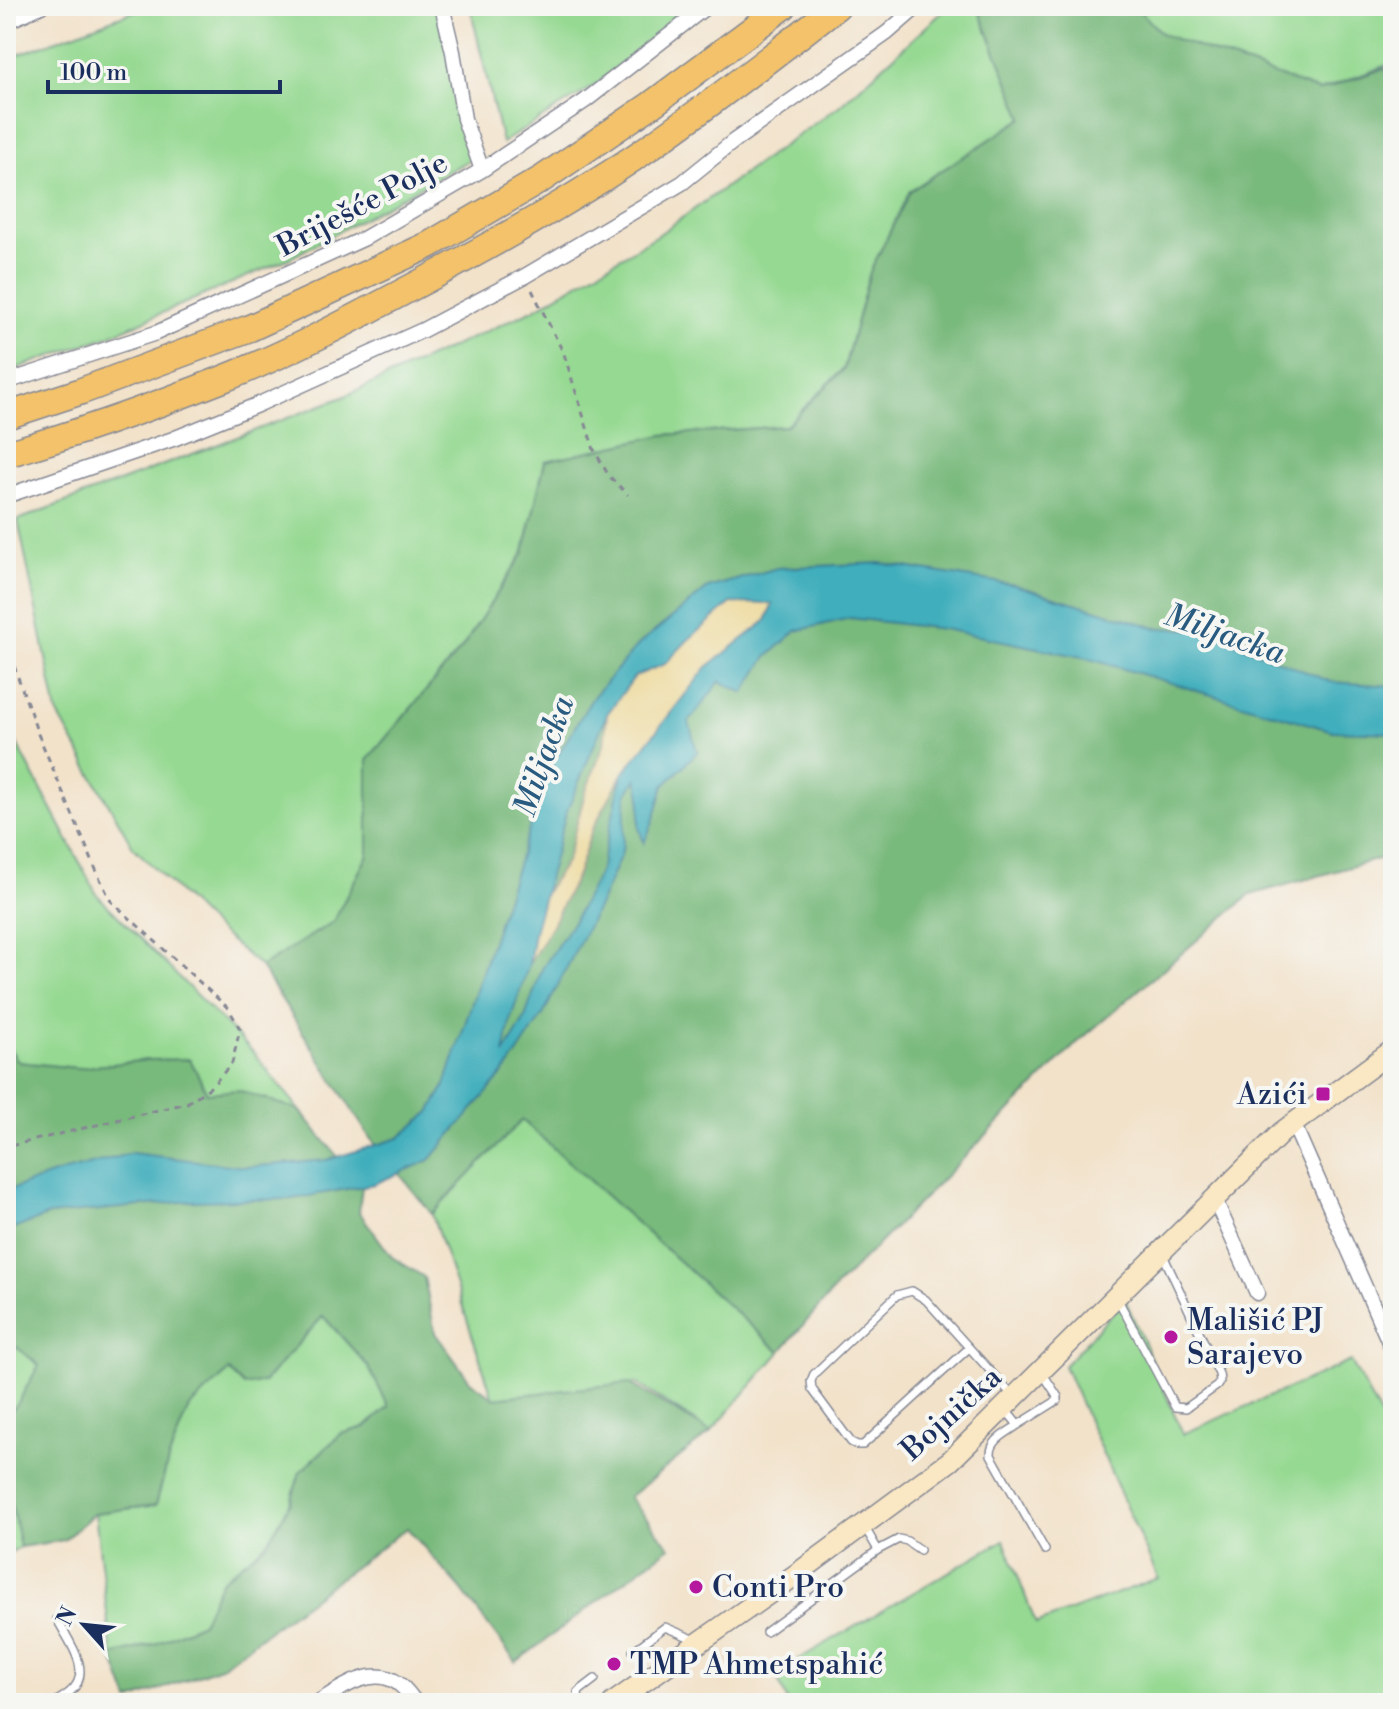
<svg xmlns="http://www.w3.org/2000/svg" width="1399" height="1709" font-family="'Libre Bodoni',serif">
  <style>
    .green { fill: #95d992; stroke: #588478; stroke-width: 2 }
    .forest { fill: #78b97c; stroke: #4a746d; stroke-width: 2 }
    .sand { fill: #eeda9e; stroke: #84847e; stroke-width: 2 }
    .water { fill: #3faebc; stroke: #2d6e8d; stroke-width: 2; fill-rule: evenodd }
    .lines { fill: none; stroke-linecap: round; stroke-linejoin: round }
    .service-casing { stroke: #868894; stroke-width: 10 }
    .minor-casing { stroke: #868894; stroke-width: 17 }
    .secondary-casing { stroke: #868894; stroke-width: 23 }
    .motorway-casing { stroke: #868894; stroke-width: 29 }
    .path { stroke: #868894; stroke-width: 3; stroke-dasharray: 6 6; stroke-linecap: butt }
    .service { stroke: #fff; stroke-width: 7 }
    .minor { stroke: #fff; stroke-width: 14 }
    .secondary { stroke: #fae7c3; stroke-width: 20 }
    .motorway { stroke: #f3c26a; stroke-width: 26 }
    .poi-dot { fill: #b5179e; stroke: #f6f6f2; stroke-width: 3 }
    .labels { text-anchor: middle; stroke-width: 8; stroke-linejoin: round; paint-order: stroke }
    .street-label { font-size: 30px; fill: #1b2f5e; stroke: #f6f6f2 }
    .poi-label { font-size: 30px; fill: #1b2f5e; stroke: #f6f6f2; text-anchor: start }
    .water-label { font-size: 32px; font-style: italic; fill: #285b7f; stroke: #f6f6f2 }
  </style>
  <rect width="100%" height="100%" fill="#f6f6f2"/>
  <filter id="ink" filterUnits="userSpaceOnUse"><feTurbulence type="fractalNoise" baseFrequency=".0125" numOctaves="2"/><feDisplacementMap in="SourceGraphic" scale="16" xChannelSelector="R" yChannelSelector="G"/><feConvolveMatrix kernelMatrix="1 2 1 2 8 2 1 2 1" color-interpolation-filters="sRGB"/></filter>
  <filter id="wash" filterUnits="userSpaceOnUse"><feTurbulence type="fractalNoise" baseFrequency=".006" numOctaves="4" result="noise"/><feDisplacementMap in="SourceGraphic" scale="32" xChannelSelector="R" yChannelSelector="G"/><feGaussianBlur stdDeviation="1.8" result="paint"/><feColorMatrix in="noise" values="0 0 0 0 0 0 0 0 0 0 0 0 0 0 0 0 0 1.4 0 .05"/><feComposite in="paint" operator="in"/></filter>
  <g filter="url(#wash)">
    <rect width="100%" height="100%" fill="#f2e2ca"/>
    <path class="green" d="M148,6h289l38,151 -185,101 -184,79 -100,35v-313z
      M470,6h221l-94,78 -95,59z
      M949,6h28l47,112 -114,73 -40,81 -26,96 -58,58 -123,9 -118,26 -21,91 -62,96 -94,111v96l-35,67 -72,45 -50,-43 -78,-77 -76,-134 -39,-193 325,-123 190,-87 125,-75 181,-129z
      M1135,6h258v57l-74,28 -157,-57z
      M6,723l91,172 155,156 64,79 -310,35z
      M522,1119l258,233 -69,80 -75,-49 -143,15 -61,-184z
      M1125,1299l58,135 168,-73 42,79v263h-605l-13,-30 229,-133 32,84 122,-46 -94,-212z
      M323,1316l45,50 21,41 -24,20 -24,7 -41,38 -9,30 -24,41 -46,38 -19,42 -47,21 -43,11 -17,-142 61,-8 12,-45 20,-51 41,-38 35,11z
      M9,1341l30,24 -21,38 -12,14v-75z
      M6,1476l14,71 -14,9z"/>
    <path class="forest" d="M977,6h158l27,28 157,57 66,-23 8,18v769l-143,40 -171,146 -242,245 -57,66 -258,-232 -90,94 -62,-76 -109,-171 72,-45 35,-67v-96l94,-111 62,-96 21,-91 118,-26 123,-9 58,-57 26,-97 40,-81 113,-73z
      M6,1043l13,19 59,6 69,-8 43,-1 17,34 31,-3 61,20 63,76 -3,26 33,45 32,20 11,56 35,48 24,17 135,-15 82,49 -82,65 41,50 -154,115 -56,-74 -53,-60 -187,139 -91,34 -17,-46 43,-11 47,-21 19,-42 46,-38 24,-41 9,-30 41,-38 24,-7 24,-20 -21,-41 -45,-50 -59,66 -20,4 -15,-15 -41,38 -20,51 -12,45 -61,8 -31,27 -44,7 -14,-71v-59l12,-14 21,-38 -30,-24 -3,1z"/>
    <path class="sand" d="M731,603h42l-7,18 -59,47 -85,107 -30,55 -15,45 -24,48 -24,41 5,-32 11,-39 22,-33 18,-67 19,-48 3,-31 28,-38 30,-12 23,-24z"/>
    <path class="water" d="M880,563l135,22 142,43 46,2 128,52 62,4v47l-60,-2 -246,-73 -144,-29 -93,-11 -54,13 -30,27 -22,35 -24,-12 -31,41 8,30 -33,34 -11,36 -9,21 -5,-15 2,-32 -4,-17 -10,14 -5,59 -19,44 -59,117 -36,55 -78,92 -56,24 -82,15 -100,2 -143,14 -43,17v-41l48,-17 78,-21 114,14 81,-7 72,-22 31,-26 14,-24 104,-317 45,-74 45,-52 70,-57 69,-20zM731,603l42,1 -7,17 -59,46 -85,108 -22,96 -26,49 -32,49 -18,51 -20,34 6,-33 19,-57 5,-32 32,-119 41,-99 28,-38 30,-12 23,-24z"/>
  </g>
  <g filter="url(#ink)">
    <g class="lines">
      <defs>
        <path id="service" d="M1385,1059l8,17
          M1117,1298l58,109 11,1 31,-22 3,-5 -1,-7 -57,-121
          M969,1348l-106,97h-6l-6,-3 -39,-53 -1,-8 3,-7 83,-79 15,-4 14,9 87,96
          M1005,1409l13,16c-11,8 -28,15 -27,30l54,95
          M1018,1425l40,-25v-3l-15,-23
          M878,1550l21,-11 8,2 13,9
          M766,1632l112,-82 -14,-24
          M633,1651l32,-24 33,14
          M54,1703c5,-4 12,-7 17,-12 23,-20 -4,-52 -14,-72
          M579,1703l-1,-11 17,-13"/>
        <path id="minor" d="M442,6l11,46 11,67 18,51
          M6,22l35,-16
          M6,382l150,-49 209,-95 117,-68 103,-69 122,-95
          M6,496l167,-57 84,-34 166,-75 102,-54 157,-93 52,-42 153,-108 31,-27
          M1293,1123l100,228
          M1214,1198l43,95
          M317,1703c22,-14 56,-39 82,-19 7,5 12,13 17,19"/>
        <path id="secondary" d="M613,1703l181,-127 156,-115 332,-329 111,-82"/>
        <path id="motorway" d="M6,416l73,-24 171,-64 179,-83 113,-66 109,-74 133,-99
          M6,454c73,-21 146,-47 217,-75 62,-24 122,-56 180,-87 80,-42 160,-86 235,-137 68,-47 134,-98 199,-149"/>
      </defs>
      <use href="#service" class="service-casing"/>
      <use href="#minor" class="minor-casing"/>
      <use href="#secondary" class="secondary-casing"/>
      <use href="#motorway" class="motorway-casing"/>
      <path class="path" d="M532,290l32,64 30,96 15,26 19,19
        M6,643l32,91 62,145 11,22 118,108 11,20 -8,34 -20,23 -25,17 -181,44"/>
      <use href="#service" class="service"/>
      <use href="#minor" class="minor"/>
      <use href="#secondary" class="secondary"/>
      <use href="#motorway" class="motorway"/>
    </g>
  </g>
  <g class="poi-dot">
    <rect x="1315" y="1086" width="16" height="16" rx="4"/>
    <circle cx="1171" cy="1337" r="8"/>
    <circle cx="696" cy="1587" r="8"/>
    <circle cx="614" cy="1664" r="8"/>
  </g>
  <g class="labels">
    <g class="street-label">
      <text transform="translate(362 204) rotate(-28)" y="10">Briješće Polje</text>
      <text transform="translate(951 1413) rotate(-42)" y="10">Bojnička</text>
    </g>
    <g class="poi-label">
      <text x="1307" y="1104" text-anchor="end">Azići</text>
      <text x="1187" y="1330">Mališić PJ<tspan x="1187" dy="34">Sarajevo</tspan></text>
      <text x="712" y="1597">Conti Pro</text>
      <text x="630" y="1674">TMP Ahmetspahić</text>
    </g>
    <g class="water-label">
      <text transform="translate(1225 633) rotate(19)" y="11">Miljacka</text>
      <text transform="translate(543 756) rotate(-71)" y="11">Miljacka</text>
    </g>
  </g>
  <rect width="1399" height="1709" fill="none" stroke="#f6f6f2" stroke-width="32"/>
  <g transform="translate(84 1625) rotate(297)" stroke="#f6f6f2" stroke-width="6" paint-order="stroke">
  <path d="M0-6L14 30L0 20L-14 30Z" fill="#1b2f5e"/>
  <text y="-12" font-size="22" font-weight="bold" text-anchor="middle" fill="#1b2f5e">N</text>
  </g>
  <path d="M48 80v12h232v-12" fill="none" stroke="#1b2f5e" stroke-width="4"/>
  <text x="60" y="80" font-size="24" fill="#1b2f5e" stroke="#f6f6f2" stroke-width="6" paint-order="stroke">100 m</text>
</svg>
